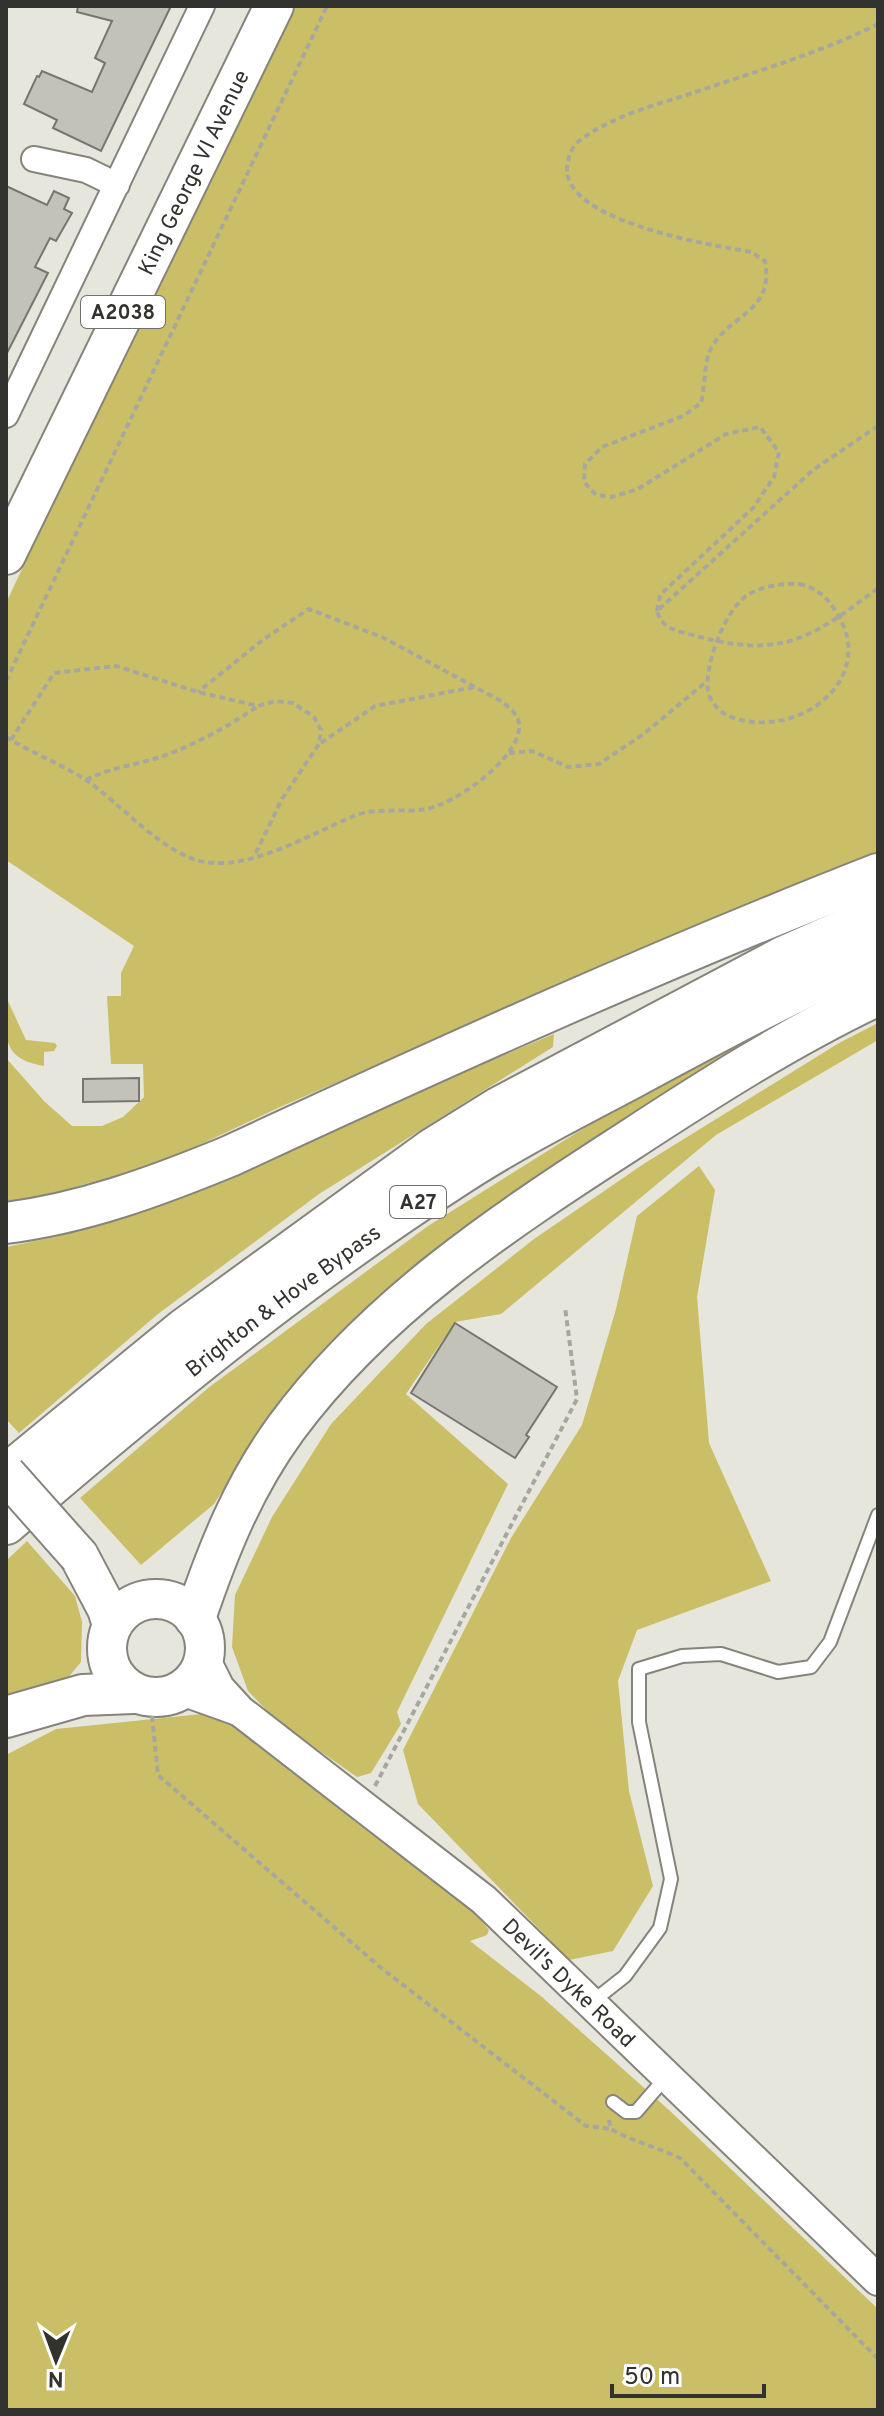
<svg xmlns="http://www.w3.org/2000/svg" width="884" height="2416" font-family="Overpass,sans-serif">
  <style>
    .green { fill: #cabf66 }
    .building { fill: #c3c2b9; stroke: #77766e; stroke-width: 2 }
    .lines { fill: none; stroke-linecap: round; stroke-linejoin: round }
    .service-casing { stroke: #85847c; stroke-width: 16 }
    .minor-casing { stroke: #85847c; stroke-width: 28 }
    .tertiary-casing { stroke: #85847c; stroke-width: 34 }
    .primary-casing { stroke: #85847c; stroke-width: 42 }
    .trunk-casing { stroke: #85847c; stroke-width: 44 }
    .path { stroke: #a7a7a0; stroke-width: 4; stroke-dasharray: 6 4; stroke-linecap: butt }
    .service { stroke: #fff; stroke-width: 12 }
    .minor { stroke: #fff; stroke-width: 24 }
    .tertiary { stroke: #fff; stroke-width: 30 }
    .primary { stroke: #fff; stroke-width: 38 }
    .trunk { stroke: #fff; stroke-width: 40 }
    .primary-bridge-casing { stroke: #85847c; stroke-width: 42; stroke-linecap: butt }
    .primary-bridge { stroke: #fff; stroke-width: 38 }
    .labels { text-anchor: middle; stroke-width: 7; stroke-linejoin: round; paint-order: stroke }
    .shield { fill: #fff; stroke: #70706d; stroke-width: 2 }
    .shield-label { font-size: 20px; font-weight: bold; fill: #32322f }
    .street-label { font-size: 22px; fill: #32322f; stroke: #fff }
  </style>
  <rect width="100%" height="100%" fill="#e6e6dc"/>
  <path class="green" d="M294,6h584v850l-195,76 -403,175 -121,57 -153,42v-148l39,44 27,24h30l21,-9 21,-20 -1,-33h-32l-4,-68h14v-23l13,-27 -128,-86v-257l116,-246z
    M876,976l-550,382 -94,118 -18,28 -73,61 -61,-67 128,-110 220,-162 196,-123 165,-90z
    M6,997l20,43 29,3 2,3 -3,5 -10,1v14c-44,-8 -38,-29 -38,-69z
    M878,1023v17l-162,95 -215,179 -46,8 -49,72 102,90 -111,228 4,12 -30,49 -14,4 -80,-56 -29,-30 -16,-44 3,-52 37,-78 59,-93 95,-100 108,-85 111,-76 194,-120z
    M554,1034l-1,13 -234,147 -161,120 -139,119 -13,-14v-172l49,-10 169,-55 165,-79z
    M699,1166l16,24 -18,107 12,146 62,138 -134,49 -19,51 11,110 24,95 -40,65 -44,9 -151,-156 -15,-54 108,-212 71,-113 34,-116 21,-93z
    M27,1541l48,55 7,26 -1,40 -19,23 -56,21v-145z
    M221,1712l71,55 65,56 119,91 13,16 -2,5 -17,6 72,56 127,113 209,199v101h-872v-655l50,-26z"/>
  <path class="building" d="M78,6h93l-70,145 -48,-23 4,-8 -33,-16 13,-28 2,1 3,-6 50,21 13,-29 -10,-5 17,-37 -35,-9z
    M6,186l41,19 7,-14 15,7 -5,11 8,4 -16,28 -6,-3 -15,29 13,6 -42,82z
    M139,1078v23l-56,1v-23z
    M455,1323l102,64 -31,48 3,2 -14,21 -104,-65z"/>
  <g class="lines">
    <defs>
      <path id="service" d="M592,2002l33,-26 35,-48 11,-49 -32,-157v-53l43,-13 39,-2 57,18 33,-5 19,-25 48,-127
        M613,2102l13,10h10l31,-36"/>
      <path id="minor" d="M34,159l52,11 31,15
        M6,415l196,-409"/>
      <g id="tertiary">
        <path id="s1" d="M204,1658l15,30 21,23 244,189 394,380"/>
        <path d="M182,1690l56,20"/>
      </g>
      <g id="primary">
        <path id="s2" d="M6,555l268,-549"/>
        <path d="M79,1556l28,53 5,16"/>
        <circle cx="156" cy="1648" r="49"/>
      </g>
      <g id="trunk">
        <path d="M6,1223c78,-10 151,-37 224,-67 213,-99 428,-196 648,-282"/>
        <path d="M6,1475l178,-146 248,-180 66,-41 287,-152 93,-41"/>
        <path id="s3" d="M6,1524c142,-122 287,-242 445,-344 57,-38 119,-69 179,-101 82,-44 163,-88 248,-126"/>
        <path d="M195,1618c23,-68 48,-131 91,-190 89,-121 217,-206 341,-286 81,-53 164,-106 251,-147"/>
        <path d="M6,1717l77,-22 50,-2"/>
      </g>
    </defs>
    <use href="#service" class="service-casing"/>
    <use href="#minor" class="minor-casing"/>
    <use href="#tertiary" class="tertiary-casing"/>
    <use href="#primary" class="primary-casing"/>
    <use href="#trunk" class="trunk-casing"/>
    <path class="path" d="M878,426l-65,44 -156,141c5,19 22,20 39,25 85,23 115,3 182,-48
      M799,584c18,4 28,13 38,29 42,68 -41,128 -106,104 -11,-4 -21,-15 -23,-26 -4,-26 17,-80 38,-95 15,-10 36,-13 53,-12z
      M657,611l3,-16 93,-87 21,-31 5,-25 -19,-25 -34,7 -88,55 -26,8 -16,-2 -12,-13 1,-18 17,-17 81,-31 18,-13c4,-16 3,-36 8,-50 16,-39 66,-38 56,-92l-14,-9c-40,-7 -186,-30 -184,-84 1,-12 5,-23 16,-30 31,-22 71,-33 107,-44 63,-22 128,-40 188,-70
      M6,681l321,-675
      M6,737c26,16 55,27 80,43 34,23 79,76 119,82 47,8 107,-29 149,-46 20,-9 49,-3 72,-7 29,-5 89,-48 93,-79 2,-14 -9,-22 -18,-29l-117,-63 -75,-29 -45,30 -66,53
      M11,740l43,-67 62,-7 82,26 60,14 18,-5 17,2 21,14 7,13 -2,14 -37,55 -28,58
      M321,743l54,-37 100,-19
      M509,753l23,-2 36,16 31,-3 46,-31 62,-52
      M86,780c25,-13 51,-15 77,-24 29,-10 70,-32 95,-50
      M152,1716l6,59 222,192 206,159 25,3
      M375,1786l202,-387 -12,-92
      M609,2120l2,9c22,13 46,18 69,29l198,201"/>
    <use href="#service" class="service"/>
    <use href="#minor" class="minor"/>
    <use href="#tertiary" class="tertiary"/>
    <use href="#primary" class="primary"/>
    <use href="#trunk" class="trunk"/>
    <defs>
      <path id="primary-bridge" d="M6,1474l73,82"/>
    </defs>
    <use href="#primary-bridge" class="primary-bridge-casing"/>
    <use href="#primary-bridge" class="primary-bridge"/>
  </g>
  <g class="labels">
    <g class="shield">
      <rect x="81" y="296" width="84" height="32" rx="6"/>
      <rect x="390" y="1186" width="56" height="32" rx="6"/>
    </g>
    <g class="shield-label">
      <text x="123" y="319">A2038</text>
      <text x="418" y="1209">A27</text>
    </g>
    <g class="street-label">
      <text dy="8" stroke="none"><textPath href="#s2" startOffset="426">King George VI Avenue</textPath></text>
      <text dy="8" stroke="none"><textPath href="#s3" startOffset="356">Brighton &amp; Hove Bypass</textPath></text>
      <text dy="8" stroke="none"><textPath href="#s1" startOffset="492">Devil's Dyke Road</textPath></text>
    </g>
  </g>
  <rect width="884" height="2416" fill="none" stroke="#32322f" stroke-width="16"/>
  <g transform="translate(56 2360) rotate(181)" stroke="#ffffff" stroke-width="6" paint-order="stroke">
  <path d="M0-6L14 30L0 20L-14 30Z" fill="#32322f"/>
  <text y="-12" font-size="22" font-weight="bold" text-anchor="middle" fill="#32322f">N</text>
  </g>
  <path d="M612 2384v12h152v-12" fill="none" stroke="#32322f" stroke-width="4"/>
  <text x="624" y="2384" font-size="24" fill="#32322f" stroke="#ffffff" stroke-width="6" paint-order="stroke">50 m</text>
</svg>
